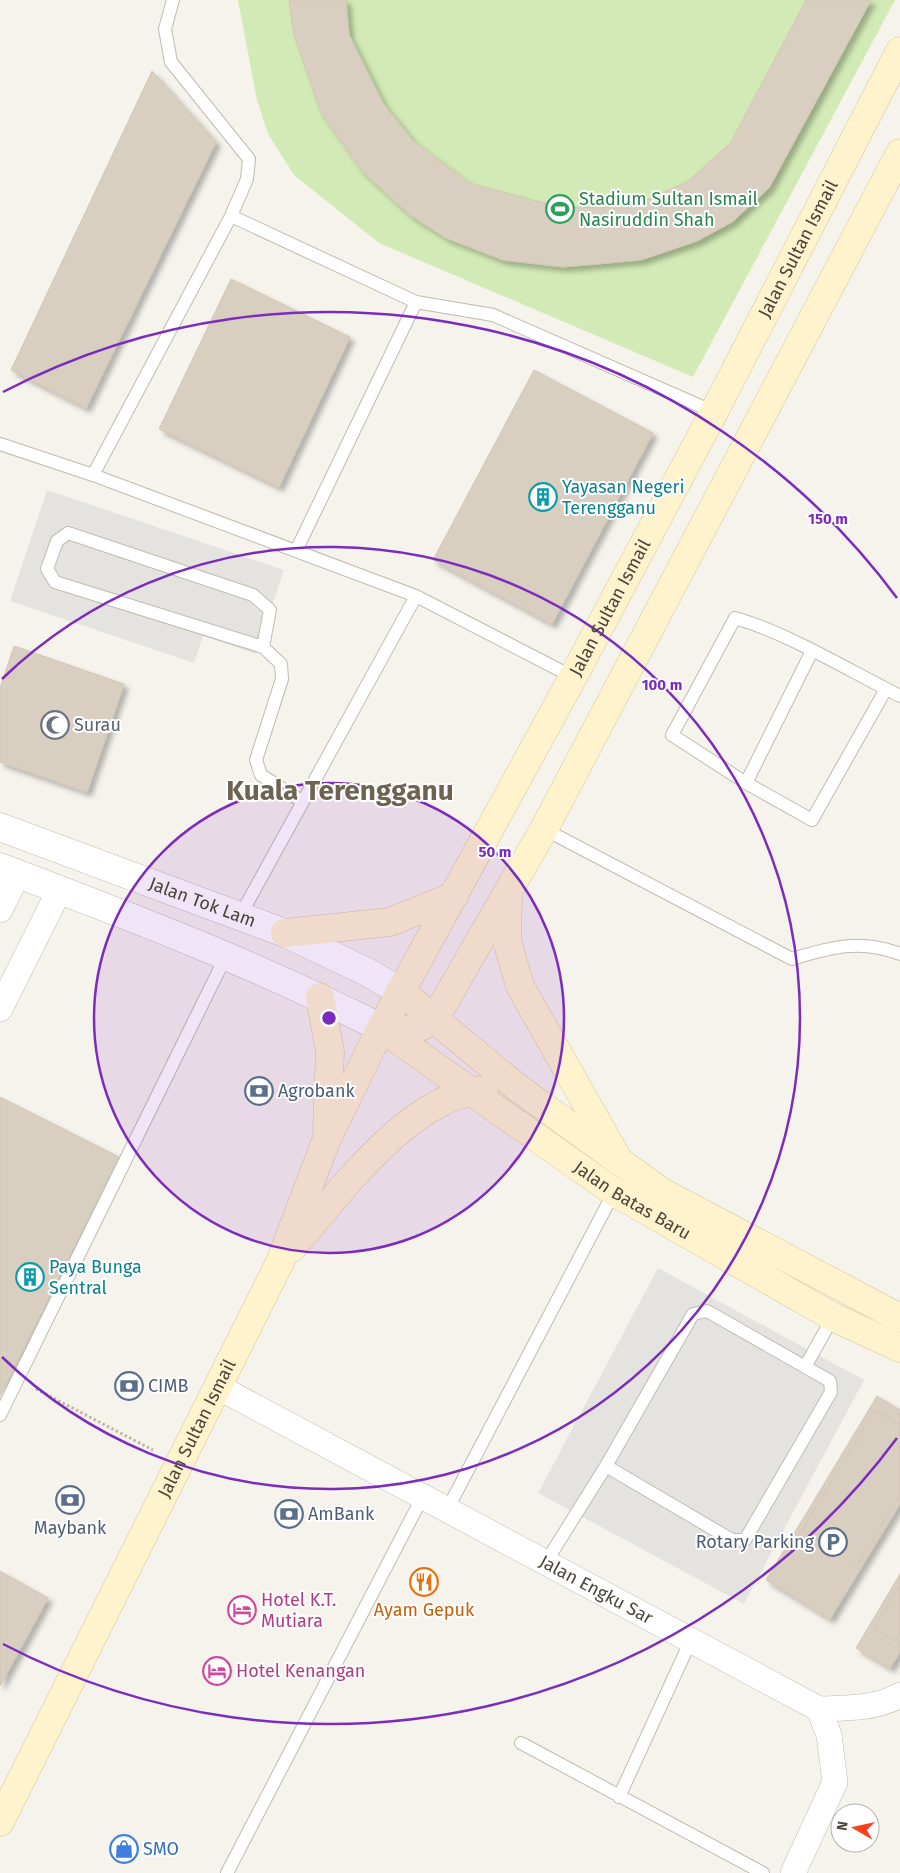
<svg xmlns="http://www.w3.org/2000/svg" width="900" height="1873" font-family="'Fira Sans',sans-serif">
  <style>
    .green { fill: #d2eab5 }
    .parking { fill: #e5e3e0 }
    .building { fill: #d8cfc1; stroke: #d3c7b4; filter: url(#shadow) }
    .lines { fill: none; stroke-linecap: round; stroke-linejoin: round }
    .service-casing { stroke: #c2bbae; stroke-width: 14 }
    .minor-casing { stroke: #c2bbae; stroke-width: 26 }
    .tertiary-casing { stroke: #c2bbae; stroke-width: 29 }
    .secondary-casing { stroke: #d6c79b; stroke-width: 29 }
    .path { stroke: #c4b79f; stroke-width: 3; stroke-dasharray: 2.5 2.5; stroke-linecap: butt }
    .service { stroke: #fff; stroke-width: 12 }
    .minor { stroke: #fff; stroke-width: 25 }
    .tertiary { stroke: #fff; stroke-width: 28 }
    .secondary { stroke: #fff3cd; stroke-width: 28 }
    .ring { fill: none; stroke: #7b2cbf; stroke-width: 2.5 }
    .labels { text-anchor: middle; stroke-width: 4; stroke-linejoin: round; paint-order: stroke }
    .leisure-label { font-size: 18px; fill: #27864d; stroke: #fff; text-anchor: start }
    .street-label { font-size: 18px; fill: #4b4439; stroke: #fff }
    .culture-label { font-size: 18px; fill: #0d838f; stroke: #fff; text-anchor: start }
    .worship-label { font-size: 18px; fill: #5b616d; stroke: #fff; text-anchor: start }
    .service-label { font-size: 18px; fill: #4e5e75; stroke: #fff; text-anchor: start }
    .hotel-label { font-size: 18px; fill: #b23c85; stroke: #fff; text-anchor: start }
    .food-label { font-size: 18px; fill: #c56008; stroke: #fff }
    .shop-label { font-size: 18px; fill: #366cbe; stroke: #fff; text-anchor: start }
    .town-label { font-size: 28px; font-weight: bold; fill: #6e6250; stroke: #fff }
    .centre { fill: #7b2cbf; stroke: #fff; stroke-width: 2.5 }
    .ring-label { font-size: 15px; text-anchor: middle; font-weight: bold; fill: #7b2cbf; stroke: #fff; stroke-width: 4; stroke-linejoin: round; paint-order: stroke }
  </style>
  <defs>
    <filter id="shadow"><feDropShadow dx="4.5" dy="4.5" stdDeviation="2.5" flood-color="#0004"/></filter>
  </defs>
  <rect width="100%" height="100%" fill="#f6f3ec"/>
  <path class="green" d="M238,0h657l-202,377 -314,-134 -85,-68 -26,-41 -11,-34z"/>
  <path class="parking" d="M47,490l237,80 -28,84 -53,-18 -9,27 -184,-62z
    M658,1268l206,112 -120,224 -206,-111z"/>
  <path class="building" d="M289,0h57l3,35 34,68 30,38 56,42 90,24 69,1 59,-26 44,-40 75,-142h65l-102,188 -37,34 -35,19 -56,19 -78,7 -60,-7 -57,-22 -36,-23 -46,-42 -43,-60 -27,-78z
    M152,71l64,71 -130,266 -75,-38z
    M231,279l119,58 -71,150 -120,-58z
    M534,370l119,63 -101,191 -119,-64z
    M14,646l110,38 -37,108 -87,-30v-74z
    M0,1097l119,60 -119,239z
    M877,1396l23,14v94l-70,115 -64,-39z
    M875,1410l25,15v70l-43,70 -55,-35z
    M0,1571l48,27 -48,88z
    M900,1574v78l-10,16 -34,-20z
    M900,1585v47l-5,9 -21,-13z"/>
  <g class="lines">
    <defs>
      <path id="service" d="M173,0l-8,29 6,33 78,97 -2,20 -16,37
        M0,444l93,31
        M296,551l120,-249
        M263,647l7,-37 -17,-15 -185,-62 -11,8 -10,28 8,13 208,65 18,17 1,15 -26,81 5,15 42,27
        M573,677l-157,-81 -323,-121 138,-259 185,86 77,13 221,97
        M886,689l-74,131 -66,-37 -74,-48 63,-117c55,16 113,52 165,78
        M746,783l66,-132
        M544,829l248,130c39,-12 68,-20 108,-5
        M240,916l176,-320
        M805,1367l28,-50
        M0,1415l226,-459
        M447,1510l167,-318
        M546,1562l60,-96 87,-152 14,-3 123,70 1,11 -86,148h-13l-126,-74
        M521,1743l242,130
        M619,1797l72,-157
        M227,1873l196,-377"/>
      <g id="minor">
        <path d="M0,910l18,-36"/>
        <path d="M0,1009l60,-120"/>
        <path id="s1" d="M218,1387l601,322 10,26 6,47 -42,91"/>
        <path d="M819,1709c27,-1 57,0 81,-14"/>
      </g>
      <g id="tertiary">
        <path id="s2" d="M0,827l285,106 82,39 33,19"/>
        <path d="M0,867c129,49 258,98 381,161"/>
      </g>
      <g id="secondary">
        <path d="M508,897l-1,44 13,45 95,168"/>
        <path d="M285,933l105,-11 64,-26"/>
        <path d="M400,991l118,97 144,104 238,126"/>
        <path d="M320,997l10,55 -3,77"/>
        <path d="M381,1028l33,2 20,-10 110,-191 356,-676"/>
        <path id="s3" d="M381,1028l233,164 219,125 67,31"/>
        <path d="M292,1248c46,-53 118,-154 192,-158"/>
        <path id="s4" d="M0,1822l280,-560 46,-121 55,-113 192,-351 141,-265 186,-361"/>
      </g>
    </defs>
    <use href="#service" class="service-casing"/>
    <use href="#minor" class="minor-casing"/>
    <use href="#tertiary" class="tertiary-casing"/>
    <use href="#secondary" class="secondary-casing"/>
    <path class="path" d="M36,1389l117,61"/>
    <use href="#service" class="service"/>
    <use href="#minor" class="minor"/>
    <use href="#tertiary" class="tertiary"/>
    <use href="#secondary" class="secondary"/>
  </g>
  <circle cx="329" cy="1018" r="235" fill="#7b2cbf" fill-opacity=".12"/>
  <g class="ring">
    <circle cx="329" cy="1018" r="235"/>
    <path d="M2 679A471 471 0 1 1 2 1357"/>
    <path d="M897 1438A706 706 0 0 1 3 1644M3 392A706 706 0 0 1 897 598"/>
  </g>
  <defs>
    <symbol id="stadium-ring" viewBox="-11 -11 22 22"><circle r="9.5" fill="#fff" stroke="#2e9e5b" stroke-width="1.5"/><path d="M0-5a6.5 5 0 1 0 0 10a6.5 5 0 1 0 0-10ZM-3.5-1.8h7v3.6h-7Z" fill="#2e9e5b"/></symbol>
    <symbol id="building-ring" viewBox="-11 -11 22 22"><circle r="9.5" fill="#fff" stroke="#0f9aa8" stroke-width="1.5"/><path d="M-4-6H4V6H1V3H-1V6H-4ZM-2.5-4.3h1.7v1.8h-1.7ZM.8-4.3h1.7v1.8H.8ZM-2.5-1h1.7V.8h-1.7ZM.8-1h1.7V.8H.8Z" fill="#0f9aa8"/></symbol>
    <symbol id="mosque-ring" viewBox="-11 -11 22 22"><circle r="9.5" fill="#fff" stroke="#6b7280" stroke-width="1.5"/><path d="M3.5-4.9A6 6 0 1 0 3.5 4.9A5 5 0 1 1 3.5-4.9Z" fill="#6b7280"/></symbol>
    <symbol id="bank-ring" viewBox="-11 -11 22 22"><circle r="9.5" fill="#fff" stroke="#5c6f8a" stroke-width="1.5"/><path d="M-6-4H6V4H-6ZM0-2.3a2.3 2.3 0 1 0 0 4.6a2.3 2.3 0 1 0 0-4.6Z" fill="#5c6f8a"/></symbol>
    <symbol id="parking-ring" viewBox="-11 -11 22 22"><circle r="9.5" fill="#fff" stroke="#5c6f8a" stroke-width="1.5"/><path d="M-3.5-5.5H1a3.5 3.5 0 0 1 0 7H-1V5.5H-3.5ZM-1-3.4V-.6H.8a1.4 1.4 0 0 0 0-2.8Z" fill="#5c6f8a"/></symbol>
    <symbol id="restaurant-ring" viewBox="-11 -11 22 22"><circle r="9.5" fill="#fff" stroke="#e8710a" stroke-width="1.5"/><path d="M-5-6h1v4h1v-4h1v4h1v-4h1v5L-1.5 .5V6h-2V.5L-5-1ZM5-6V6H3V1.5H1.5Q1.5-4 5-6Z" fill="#e8710a"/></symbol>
    <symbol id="hotel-ring" viewBox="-11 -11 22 22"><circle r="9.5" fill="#fff" stroke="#d1479c" stroke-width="1.5"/><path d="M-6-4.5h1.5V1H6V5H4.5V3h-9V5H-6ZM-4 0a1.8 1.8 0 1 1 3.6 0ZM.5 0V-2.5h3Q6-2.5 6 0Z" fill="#d1479c"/></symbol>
    <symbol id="shop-ring" viewBox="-11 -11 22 22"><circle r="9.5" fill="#fff" stroke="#3f7fe0" stroke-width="1.5"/><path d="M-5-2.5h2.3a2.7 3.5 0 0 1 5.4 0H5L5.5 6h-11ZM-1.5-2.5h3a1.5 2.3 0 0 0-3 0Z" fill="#3f7fe0"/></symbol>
  </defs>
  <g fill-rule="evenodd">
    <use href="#stadium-ring" x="544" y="193" width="32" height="32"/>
    <use href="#building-ring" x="527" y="481" width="32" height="32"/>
    <use href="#mosque-ring" x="39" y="709" width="32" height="32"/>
    <use href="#bank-ring" x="243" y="1075" width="32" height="32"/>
    <use href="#building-ring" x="14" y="1261" width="32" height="32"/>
    <use href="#bank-ring" x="113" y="1370" width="32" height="32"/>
    <use href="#bank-ring" x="54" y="1484" width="32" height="32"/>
    <use href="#bank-ring" x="273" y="1498" width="32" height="32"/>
    <use href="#parking-ring" x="817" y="1526" width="32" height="32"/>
    <use href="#restaurant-ring" x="408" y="1566" width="32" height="32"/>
    <use href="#hotel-ring" x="226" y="1594" width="32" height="32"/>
    <use href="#hotel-ring" x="201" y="1655" width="32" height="32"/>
    <use href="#shop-ring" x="108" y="1833" width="32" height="32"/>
  </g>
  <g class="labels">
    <g class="leisure-label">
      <text x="579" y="205">Stadium Sultan Ismail<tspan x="579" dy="21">Nasiruddin Shah</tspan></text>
    </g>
    <g class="street-label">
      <text dy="6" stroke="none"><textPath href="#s4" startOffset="1765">Jalan Sultan Ismail</textPath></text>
      <text dy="6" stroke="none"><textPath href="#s4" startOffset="1360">Jalan Sultan Ismail</textPath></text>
      <text dy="6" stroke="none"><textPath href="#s2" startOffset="216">Jalan Tok Lam</textPath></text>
      <text dy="6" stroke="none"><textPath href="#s3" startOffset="305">Jalan Batas Baru</textPath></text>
      <text dy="6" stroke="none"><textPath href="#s4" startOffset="440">Jalan Sultan Ismail</textPath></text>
      <text dy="6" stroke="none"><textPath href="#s1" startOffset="429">Jalan Engku Sar</textPath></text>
    </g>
    <g class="culture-label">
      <text x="562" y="493">Yayasan Negeri<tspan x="562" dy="21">Terengganu</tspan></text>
      <text x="49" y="1273">Paya Bunga<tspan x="49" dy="21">Sentral</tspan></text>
    </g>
    <g class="worship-label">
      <text x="74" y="731">Surau</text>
    </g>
    <g class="service-label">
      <text x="278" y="1097">Agrobank</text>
      <text x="148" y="1392">CIMB</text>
      <text x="308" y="1520">AmBank</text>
      <text x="70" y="1534" text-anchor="middle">Maybank</text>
      <text x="814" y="1548" text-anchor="end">Rotary Parking</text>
    </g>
    <g class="hotel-label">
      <text x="261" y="1606">Hotel K.T.<tspan x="261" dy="21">Mutiara</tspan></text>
      <text x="236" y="1677">Hotel Kenangan</text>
    </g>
    <g class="food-label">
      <text x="424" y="1616">Ayam Gepuk</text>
    </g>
    <g class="shop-label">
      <text x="143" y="1855">SMO</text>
    </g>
    <g class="town-label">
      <text x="340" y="800">Kuala Terengganu</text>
    </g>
  </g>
  <circle cx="329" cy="1018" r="8" class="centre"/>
  <g class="ring-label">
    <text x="828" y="524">150 m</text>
    <text x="662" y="690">100 m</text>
    <text x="495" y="857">50 m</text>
  </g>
  <g transform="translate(855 1828) rotate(279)"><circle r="24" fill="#ffffff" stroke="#b7b4b0"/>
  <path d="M0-4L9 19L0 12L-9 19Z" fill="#fc3f1d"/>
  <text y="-8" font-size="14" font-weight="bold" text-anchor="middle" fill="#4b4439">N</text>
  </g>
</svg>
